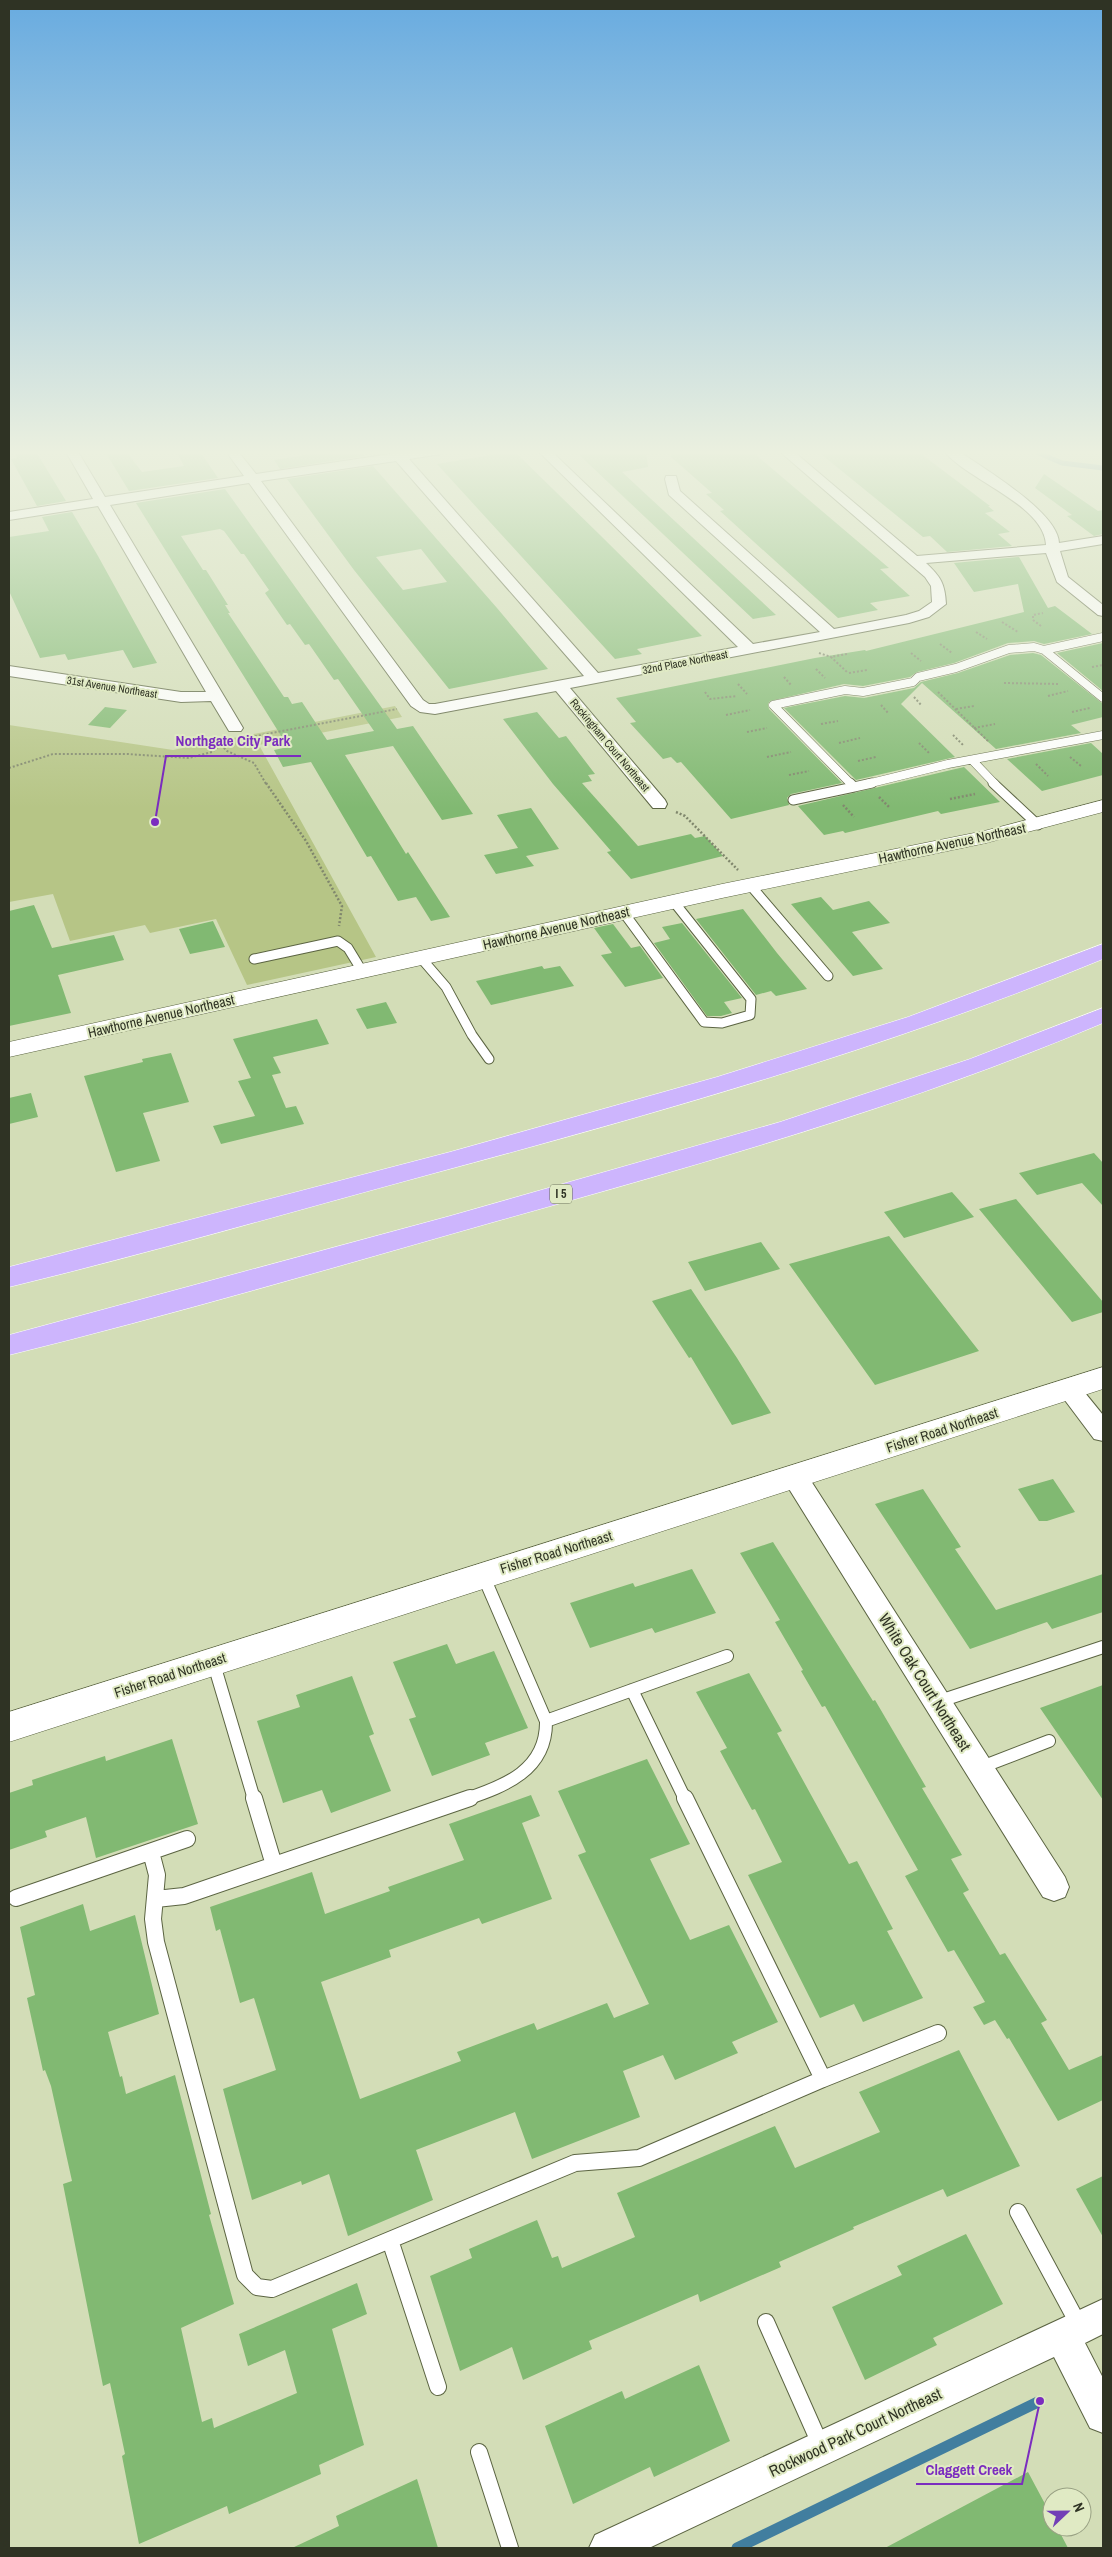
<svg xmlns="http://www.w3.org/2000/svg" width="1112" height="2557" font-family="'Archivo Narrow',sans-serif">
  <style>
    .green { fill: #b6c586 }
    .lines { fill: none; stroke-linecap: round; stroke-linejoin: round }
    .stream-far1 { stroke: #417e9f; stroke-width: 5 }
    .stream { stroke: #417e9f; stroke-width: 11 }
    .building { fill: #81b972; fill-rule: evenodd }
    .lane-far3-casing { stroke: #5b6442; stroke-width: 9 }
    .lane-far2-casing { stroke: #5b6442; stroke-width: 11 }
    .lane-far1-casing { stroke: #5b6442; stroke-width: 14 }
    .lane-casing { stroke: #5b6442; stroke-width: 18 }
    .street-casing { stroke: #5b6442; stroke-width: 2 }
    .secondary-casing { stroke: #5b6442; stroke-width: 1 }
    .highway-casing { stroke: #fff; stroke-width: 1 }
    .path-far1 { stroke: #80876d; stroke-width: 2; stroke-dasharray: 2 2; stroke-linecap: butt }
    .path { stroke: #80876d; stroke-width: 2.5; stroke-dasharray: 2 2; stroke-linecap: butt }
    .lane-far3 { stroke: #fff; stroke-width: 8 }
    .lane-far2 { stroke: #fff; stroke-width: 9 }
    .lane-far1 { stroke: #fff; stroke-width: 12 }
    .lane { stroke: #fff; stroke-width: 16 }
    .street { fill: #fff; fill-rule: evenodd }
    .secondary { fill: #fff; fill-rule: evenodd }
    .highway { fill: #cdb5fd; fill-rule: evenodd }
    .labels { text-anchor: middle; stroke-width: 4; stroke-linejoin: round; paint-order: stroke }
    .far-street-label { font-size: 11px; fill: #2f3324; stroke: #e0eac4 }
    .shield { fill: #e0eac4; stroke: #646a54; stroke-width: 1 }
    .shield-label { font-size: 12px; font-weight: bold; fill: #2f3324 }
    .street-label { font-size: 14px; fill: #2f3324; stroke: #e0eac4 }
    .near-street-label { font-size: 16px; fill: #2f3324; stroke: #e0eac4 }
    .leader { fill: none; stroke: #7b2cbf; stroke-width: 2 }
    .callout-dot { fill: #7b2cbf; stroke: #e0eac4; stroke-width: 2 }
    .callout-label { font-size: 15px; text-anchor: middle; font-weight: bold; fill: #7b2cbf; stroke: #e0eac4; stroke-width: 4; stroke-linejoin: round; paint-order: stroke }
  </style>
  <rect width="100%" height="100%" fill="#d3ddb7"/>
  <path class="green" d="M395,706l7,11 -143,28 117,212 -129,28 -31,-66 -66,14 -5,-8 -75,16 -17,-47 -44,8v-177l164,25z"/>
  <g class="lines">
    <path class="stream-far1" d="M1039,453l23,10 41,5"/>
    <path class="stream" d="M737,2548l303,-147"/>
  </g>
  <path class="building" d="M13,450h22l31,51 -29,5 -26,-47 6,-1z
    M104,450h21l17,22 42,-6 -8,-16h23l19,28 -89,13z
    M337,450h22l5,6 -84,13 -6,-9z
    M574,450h72l2,17 -26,5 154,143 -23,4z
    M691,450h50l6,5 8,-1 134,114 -9,1 30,27 -40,7 8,7 -40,8 -118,-107 4,-1 -18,-16 6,-1 -42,-37z
    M816,450h100l74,56h-2l6,5 -9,2 25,19 -12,2 14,12 -65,6 -17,-16 -7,1z
    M514,451l85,83 103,102 -65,13 5,5 -27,5 -178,-195z
    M373,466l124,142 51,61 -99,20 -95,-119 -67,-91zM421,549l26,33 -44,8 -27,-33z
    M1044,474l54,37 5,-1v24l-9,2 -27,-20 5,-1 -37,-27z
    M225,489l172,240 16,-3 60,88 -31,6 -49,-74 -48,9 61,99 2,-2 42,65 -19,4 -15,-24 -18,4 -27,-45 -4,1 -56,-95 -28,5 -9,-17 14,-3 -152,-244zM220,529l4,2 17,23h3l25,36 -4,3 22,32 3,-1 15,21 4,-1 25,36 4,-1 36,52 -47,9 -25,-38 -10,2 -4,-7h-4l-56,-84h2l-5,-8h3l-22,-35h-3l-22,-34z
    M72,512l26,44 59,107 -24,5 -10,-18 -55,10 -3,-6 -25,4 -31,-67v-54l40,-6 -7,-14z
    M1019,557l29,51 7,-2 37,28 -48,10 -10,-3 -26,2 -54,20 -37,9 -7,5 -47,9 -19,-2 -74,17 -2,3 1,5 73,74 -51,11 -4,4 2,7 -58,14 -50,-57 -4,1 -6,-6 -8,2 -33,-36 6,-1 -20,-24 199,-40 50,-8 1,1 158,-39 -6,-28 -44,8 -20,-29z
    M1103,643v48l-46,-38z
    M1033,653l8,2 62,49v13l-32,8 10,8 -85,16 -74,-66 -21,21 54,53 -99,23 -72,-72 61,-12 19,2 50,-10 7,-6 37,-9 52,-18z
    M105,707l22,3 -17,18 -22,-3z
    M537,712l22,26 7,-2 29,38 -7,1 4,6 -10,2 56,63 53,-12 4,4 10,-2 18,20 -92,23 -24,-27 4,-1 -58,-67 -50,-65z
    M1091,743l12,11v21l-61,16 -35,-32z
    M964,767l36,35 -59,12 -3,-3 -93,22 -2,-2 -19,4 -26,-29z
    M531,808l28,41 -33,7 8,10 -38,8 -12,-19 34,-7 -21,-33z
    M821,897l12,13 36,-9 21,22 -38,9 31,37 -30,7 -62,-72z
    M34,905l18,43 62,-13 10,25 -66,15 13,38 -62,13v-115z
    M743,909l34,44 30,36 -31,7 -5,-5 -15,4 -60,-76z
    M213,921l12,26 -35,7 -11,-25z
    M682,923l60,75 -18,4 8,11 -11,3h-14l-53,-73 16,-4 -8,-12z
    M613,924l18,24 9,-2 23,32 -38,9 -24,-32 11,-2 -18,-25z
    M542,966l2,3 16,-3 14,20 -83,19 -15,-24z
    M386,1002l11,21 -30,6 -11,-20z
    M317,1019l12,25 -56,13 8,16 -9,2 14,33 10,-2 8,18 -83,20 -8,-18 42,-10 -17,-35 13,-3 -18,-39z
    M171,1053l18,49 -46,11 17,48 -44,11 -32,-96 59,-14 -1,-3z
    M31,1093l7,24 -29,7v-26z
    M1094,1153l9,10v43l-21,-23 -45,12 -18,-22z
    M952,1192l22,25 -70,21 -20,-26z
    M1016,1199l87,103v10l-31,10 -93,-113z
    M889,1236l90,115 -104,34 -86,-121z
    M761,1242l19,27 -75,22 -17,-29z
    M691,1289l46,69 34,55 -39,12 -41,-68 -2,1 -37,-57z
    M1053,1479l22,33 -28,9h-8l-21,-32z
    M923,1489l38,58 -6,2 41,61 107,-36v38l-51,17 -5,-7 -77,27 -95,-145z
    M773,1542l100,159 2,-1 51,87 -4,1 40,67 -11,4 18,31 -6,3 37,62 5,-2 42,67 -6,3 28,47 34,-15v45l-45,21 -49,-83 -2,1 -12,-19 -11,5 -11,-18 12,-5 -31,-52 -6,2 -43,-76 13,-6 -93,-164 -3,1 -21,-36 2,-1 -28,-48 5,-2 -40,-67z
    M692,1569l24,44 -61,20 -3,-5 -62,20 -20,-45 63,-20 2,4z
    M447,1644l9,20 38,-13 34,77 -43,15 5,12 -58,21 -23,-57 7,-2 -23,-55z
    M749,1673l33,58 -5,2 72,131 8,-3 36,68 -6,2 36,67 -60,24 -9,-18 -34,14 -72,-143 34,-13 -27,-53 -3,1 -32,-59 7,-3 -31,-56z
    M352,1676l22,58 -5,2 22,55 -60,22 -9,-23 -39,13 -26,-82 43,-14 -4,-12z
    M1103,1685v115l-63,-92z
    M172,1739l26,85 -102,34 -10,-41 -41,14 2,6 -38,13v-57l24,-8 -1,-5 73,-24 1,5z
    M647,1759l43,85 -40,15 26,53 14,28 39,-15 49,97 -46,20 6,11 -63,27 -12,-25 -40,16 17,46 -108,42 -17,-47 -99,38 17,50 -85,36 -19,-62 -27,11 -1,-4 -49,19 -29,-111 53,-19 -22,-72 -14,5 -20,-74 -4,2 -6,-24 102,-35 13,42 65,-23 -2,-4 76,-27 -15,-36 82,-29 9,21 -18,7 30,76 -70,25 -3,-6 -90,32 2,7 -70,25 39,117 101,-38 -4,-9 77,-29 3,7 70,-27 7,15 35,-14 -71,-149 8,-3 -28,-61z
    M83,1904l7,27 45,-16 24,99 -51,18 12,45 2,-1 4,18 49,-19 36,139 -2,1 25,89 -53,24 21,94 10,-4 2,10 83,-35 -12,-43 -37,16 -9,-32 118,-51 10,31 -35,15 32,116 -45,20 2,9 -92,40 -2,-8 -88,38 -17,-88 3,-2 -15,-71 -7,3 -40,-202 9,-3 -21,-95 -6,-16 -2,1 -16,-73 8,-3 -15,-68z
    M959,2050l61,116 -73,31 -4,-8 -90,38 1,2 -75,33 2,5 -81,35 -2,-8 -109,47 3,8 -69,31 -11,-33 -52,24 -30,-95 42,-18 -3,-9 68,-29 15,38 6,-2 4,12 73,-31 -18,-44 158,-67 20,42 85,-36 -21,-40z
    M1103,2176v61l-27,-48z
    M966,2234l37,70 -70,34 4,7 -72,35 -33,-73 70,-32 -5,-9z
    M699,2365l31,76 -76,36 -4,-10 -77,37 -28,-78 77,-35 3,8z
    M1028,2472l24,45v10h5l11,21h-183z
    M417,2479l21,69h-146l47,-22 -3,-10z"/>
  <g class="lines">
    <defs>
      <path id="lane-far3" d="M1044,650l59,-13
        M972,760l23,24
        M851,784l-78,-79 72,-15 18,2 50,-10 5,-5 38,-9 53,-19 25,-2 10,3 59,48
        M867,784l81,-20 155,-29"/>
      <path id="lane-far2" d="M850,783l4,4 18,-4
        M993,783l45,42
        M793,800l61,-13
        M751,886l77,90
        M624,913l80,109 18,1 28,-8 1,-16 -77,-97
        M421,958l25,29 26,48 17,24
        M254,959l84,-18 10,7 14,23"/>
      <path id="lane-far1" d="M213,1661l41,138
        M632,1690l53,109
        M937,1702l166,-55
        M546,1721l181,-65
        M979,1768l70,-27
        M466,1799c39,-13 81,-29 80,-78l-63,-146"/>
      <path id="lane" d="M254,1798l20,67
        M685,1798l138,281
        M151,1852l6,23 -4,44 3,23 89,333 12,12 15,2 303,-126 64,-5 184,-79 115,-46
        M16,1898l171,-59
        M156,1899l28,-3 286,-98
        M1018,2212l62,115
        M390,2240l48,147
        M766,2322l55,124
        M479,2452l31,96"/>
      <path id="street" d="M65,450h12l28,47 139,-21 -19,-26h12l19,24 135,-20 -3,-4 15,2 44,-2 -6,4 -32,5 189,214 140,-26 -201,-197h13l203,194 67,-12 -151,-137 -4,-16 1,-3h10l4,15 154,138 72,-14 13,-4 13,-9 -1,-16 -6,-9 -147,-127h14l125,106 129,-11c-2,-41 -80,-65 -103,-95h14c26,18 101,62 102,93l44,-7v8l-43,7 8,26 35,28v11l-5,-1 -41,-33 -11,-29 -120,10c15,14 19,21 20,41l-17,13 -20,6 -339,65 95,112 2,4 -2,4h-12l-97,-117 -121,23 -15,-2 -9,-6 -162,-223 -139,22 133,223 -2,3h-12l-18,-30 -30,1 -172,-26v-10l172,26h25l-108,-186 -89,14v-8l84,-13zM396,461l188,215 -149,28h-6l-6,-4 -162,-219z
        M1069,1380l8,3 26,32v26l-9,-2 -33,-44 -4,-6 4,-6z
        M795,1467l9,3 261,407 4,10 -4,10 -11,4 -11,-4 -257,-413 -3,-7 3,-7z
        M1103,2299v35l-18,9 18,35v55l-13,-5 -36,-71 -405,191h-60l6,-13z"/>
      <path id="secondary" d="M1103,800v12l-117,31 -264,55 -713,159v-15l713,-158 262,-53z
        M1103,1367v22l-1094,353v-30z"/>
      <path id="highway" d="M1103,944v15c-218,90 -445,154 -672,215 -141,38 -281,79 -422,113v-20l441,-115 267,-75 191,-60z
        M1103,1008v15c-196,83 -401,141 -606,198 -162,46 -325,94 -488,134v-20l441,-119 330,-94 190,-63z"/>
    </defs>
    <use href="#lane-far3" class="lane-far3-casing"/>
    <use href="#lane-far2" class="lane-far2-casing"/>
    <use href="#lane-far1" class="lane-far1-casing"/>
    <use href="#lane" class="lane-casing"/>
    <use href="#street" class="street-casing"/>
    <use href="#secondary" class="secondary-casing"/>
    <use href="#highway" class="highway-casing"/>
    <path class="path-far1" d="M1002,622l16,10
      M1041,626l-8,-6v-5l10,-2
      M976,632l11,7
      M940,644l12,9
      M819,653l12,4
      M911,653l10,8
      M847,654l-16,3 17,16
      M1092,667l11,-2
      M816,669l9,9
      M849,673l18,-3
      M784,677l7,8
      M1004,683l55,1
      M738,684l9,10
      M705,692l5,7 27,-3
      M938,692l50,49
      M1048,696l20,-5
      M914,697l8,9
      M881,705l8,9
      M956,709l18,-3
      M1072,712l18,-4
      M726,715l24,-5
      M821,724l17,-3
      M974,728l21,-4
      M747,732l20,-4
      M953,735l10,10
      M251,737l146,-28
      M839,743l21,-5
      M919,743l10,10
      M221,745l6,6 27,12 12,21
      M767,757l24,-5
      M1070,757l11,9
      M858,761l18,-4
      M1036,764l12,12
      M9,768l44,-14h74l62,4 23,-6 11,-9 5,-1
      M789,775l20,-4"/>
    <path class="path" d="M266,783l40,58 36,65 -3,20
      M879,797l10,10
      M950,799l25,-5
      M843,805l11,12
      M676,812l9,4 53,54"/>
    <use href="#lane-far3" class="lane-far3"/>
    <use href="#lane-far2" class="lane-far2"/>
    <use href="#lane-far1" class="lane-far1"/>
    <use href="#lane" class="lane"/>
    <use href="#street" class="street"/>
    <use href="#secondary" class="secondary"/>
    <use href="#highway" class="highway"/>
  </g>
  <linearGradient id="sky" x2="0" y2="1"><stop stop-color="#68abe0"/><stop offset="0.56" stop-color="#ebf0df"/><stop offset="1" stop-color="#ebf0df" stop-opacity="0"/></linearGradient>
  <rect width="1112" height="808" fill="url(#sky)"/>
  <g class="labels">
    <g class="far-street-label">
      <text transform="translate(685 662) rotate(-11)" y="4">32nd Place Northeast</text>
      <text transform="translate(112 687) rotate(9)" y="4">31st Avenue Northeast</text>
      <text transform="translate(610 745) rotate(50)" y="4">Rockingham Court Northeast</text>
    </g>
    <rect class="shield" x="550" y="1184.5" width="22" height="19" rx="4"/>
    <g class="shield-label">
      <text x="561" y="1198">I 5</text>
    </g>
    <g class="street-label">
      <text transform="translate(952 843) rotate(-12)" y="5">Hawthorne Avenue Northeast</text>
      <text transform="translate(556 928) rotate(-13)" y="5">Hawthorne Avenue Northeast</text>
      <text transform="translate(161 1016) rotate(-13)" y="5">Hawthorne Avenue Northeast</text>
      <text transform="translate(942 1430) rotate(-18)" y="5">Fisher Road Northeast</text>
      <text transform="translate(556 1552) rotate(-17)" y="5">Fisher Road Northeast</text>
      <text transform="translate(170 1675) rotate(-18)" y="5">Fisher Road Northeast</text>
    </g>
    <g class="near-street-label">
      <text transform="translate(925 1682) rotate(58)" y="6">White Oak Court Northeast</text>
      <text transform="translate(855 2432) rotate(-25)" y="6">Rockwood Park Court Northeast</text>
    </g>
  </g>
  <path class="leader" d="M155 822L166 756H301M1040 2401L1022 2484H916"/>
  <g class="callout-dot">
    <circle cx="155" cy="822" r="5"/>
    <circle cx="1040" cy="2401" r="5"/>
  </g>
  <g class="callout-label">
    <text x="233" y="746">Northgate City Park</text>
    <text x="969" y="2475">Claggett Creek</text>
  </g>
  <rect width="1112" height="2557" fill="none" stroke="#2f3324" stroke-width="20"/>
  <g transform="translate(1067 2512) rotate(68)"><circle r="24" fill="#e0eac4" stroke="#99a184"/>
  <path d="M0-4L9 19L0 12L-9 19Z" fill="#723fb6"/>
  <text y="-8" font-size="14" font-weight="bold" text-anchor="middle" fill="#2f3324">N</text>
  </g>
</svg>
